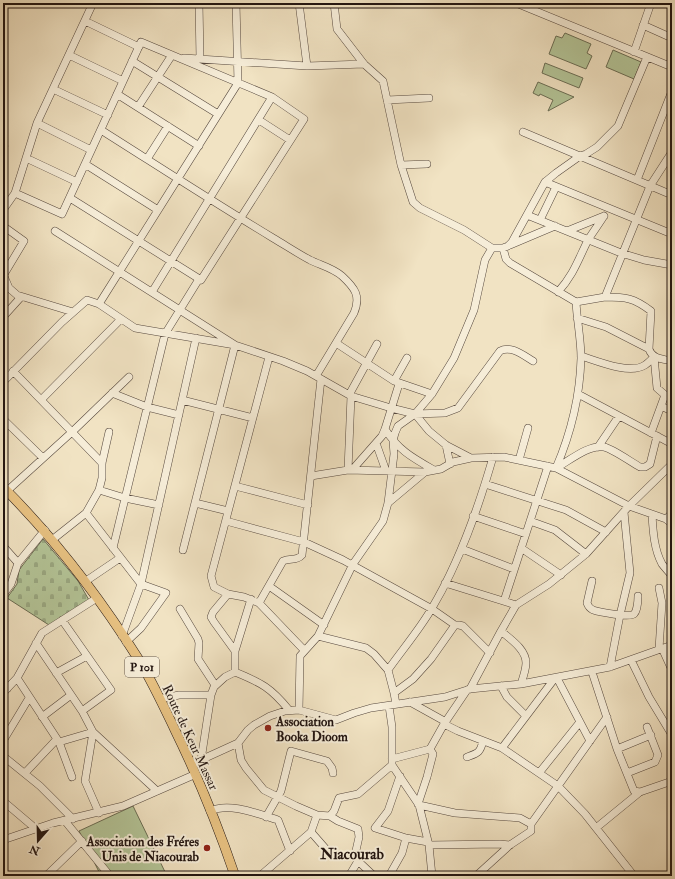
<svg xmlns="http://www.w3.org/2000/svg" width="675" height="879" font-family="'IM FELL Double Pica',serif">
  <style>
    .green { fill: #b4c598; stroke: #6b6d54 }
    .cemetery { fill: url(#cemetery-stones); stroke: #6b6d54 }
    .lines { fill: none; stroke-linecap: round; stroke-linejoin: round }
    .minor-casing { stroke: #56483e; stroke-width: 8 }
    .major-casing { stroke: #221511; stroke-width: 10 }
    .minor { stroke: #f6edd8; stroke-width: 7 }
    .major { stroke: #e8c282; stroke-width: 9 }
    .poi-dot { fill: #8f2418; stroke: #f6edd8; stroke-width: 1.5 }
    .labels { text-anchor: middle; stroke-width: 4; stroke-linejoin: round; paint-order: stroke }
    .shield { fill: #f6edd8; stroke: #62564d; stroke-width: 1 }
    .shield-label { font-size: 12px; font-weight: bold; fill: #221511 }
    .poi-label { font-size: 13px; font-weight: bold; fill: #221511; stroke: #f6edd8; text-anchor: start }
    .street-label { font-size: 13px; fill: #221511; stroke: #f6edd8 }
    .quarter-label { font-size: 15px; font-weight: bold; fill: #221511; stroke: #f6edd8 }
  </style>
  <defs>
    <pattern id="cemetery-stones" width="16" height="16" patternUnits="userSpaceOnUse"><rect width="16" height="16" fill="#b4c598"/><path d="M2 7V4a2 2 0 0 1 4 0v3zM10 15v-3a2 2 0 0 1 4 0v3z" fill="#9aa882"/></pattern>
  </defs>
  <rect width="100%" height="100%" fill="#f1e3c3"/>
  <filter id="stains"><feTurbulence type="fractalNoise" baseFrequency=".005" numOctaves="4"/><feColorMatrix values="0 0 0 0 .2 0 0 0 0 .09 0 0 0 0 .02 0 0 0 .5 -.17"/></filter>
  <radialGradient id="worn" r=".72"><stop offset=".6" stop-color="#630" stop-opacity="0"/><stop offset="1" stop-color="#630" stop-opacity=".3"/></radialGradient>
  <path class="green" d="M565,33l26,11 -4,9 5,3 -6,13 -37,-15 7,-18 6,2z
    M613,50l28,12 -7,17 -28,-12z
    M545,63l38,15 -4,10 -37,-15z
    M538,82l36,15 -26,14 5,-11 -13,-6 -1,2 -6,-3z
    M133,806l34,70h-66l-22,-45z"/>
  <path class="cemetery" d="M43,539l35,42 11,19 -40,25 -42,-27 10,-14 2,-14z"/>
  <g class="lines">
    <defs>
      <path id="minor" d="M199,3l1,56
        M299,3l8,63
        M334,3l3,26 27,35 19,17 18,84 12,37 7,6 44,22 28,18h11l5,-2 4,-4 33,-60 11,-9 24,-17 6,-2 11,-7 21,-21 29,-69
        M516,3l156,64
        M85,21l54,26
        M643,25l29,13
        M634,52l17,-49
        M69,55l54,26
        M184,58l123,8 57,-2
        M132,61l86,53
        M53,89l55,26
        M117,94l82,52
        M387,100l42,-2
        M138,107l34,-52
        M259,120l31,20
        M37,123l54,27
        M101,130c57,36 114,73 172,108 12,7 24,15 37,22 10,5 23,8 32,16 13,12 19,20 12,37l-38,63
        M523,132l149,63
        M3,147l1,-1
        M672,152l-22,34 -45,111c21,0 29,1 46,14l-2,38c3,10 14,10 23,12
        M26,158l51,24
        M147,159l21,-33
        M85,164l73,46
        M401,165l26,-1
        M637,180l35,-89
        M545,182l127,52
        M15,193l47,21 79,-172 131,55 32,22 -103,161 -131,-82
        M3,210l12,-17 22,-70 56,-120
        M527,215l94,38 23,7 28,5
        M540,220l16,-33
        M3,226l21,15 -21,35
        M55,231l180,114 -52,205
        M567,231l37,-15
        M510,245l45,-19
        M503,248l3,11 4,4 66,39c1,19 5,37 5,56 -1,37 -10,75 -25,110l73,38 37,13 6,5
        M3,274l6,14 8,7 56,17
        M152,292l120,-195
        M558,292c16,-18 20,-32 30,-52 5,-8 11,-16 16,-24
        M576,302l29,-5
        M99,304l139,-221 -2,-80
        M3,317l18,-20
        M577,318l29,9 43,22
        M336,343l58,38 38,13
        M581,356c16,5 49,19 64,9 3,-2 6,-5 9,-8
        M269,357l-58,219 3,11 14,7 16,3 15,6 45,47
        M654,357l3,31 8,7 7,1
        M13,371l89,92
        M394,381l13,-23
        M3,382l59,-60 25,-22 12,4 36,24 100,17 48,16 24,10 44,25 40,12 24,6 14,17 17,14 25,13 33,-1 52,11c13,-7 33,-24 48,-21 9,2 27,15 36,20h5l5,-3 7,-28
        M112,393l35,14 32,8
        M578,394l94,50
        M349,395l28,-51
        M41,400l80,-81
        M182,400l71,18
        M661,406l11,5
        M415,414l30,-1 13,-5 42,-57c11,-6 23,4 33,10
        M3,419l40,39
        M385,429c13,21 28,29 49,41
        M651,433l14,-38
        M376,443l10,28
        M446,445l4,19
        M598,447l21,-31
        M519,460l9,-32
        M348,470l3,-74
        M352,470l30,-34 3,-7 14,-45
        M311,476l37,-6 77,2 16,-3 12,-7 18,-4
        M485,484l81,26 40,22
        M235,486l73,19
        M99,490l26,8 34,7
        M7,491l65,-59 57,-55
        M195,503l33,8
        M388,503l37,-31
        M86,513l55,71 25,9 -25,35 -15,14
        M652,515c1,16 2,34 10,49 3,4 7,8 10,12
        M473,516l53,18
        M666,519l6,-6
        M226,521l78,21 39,18 89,49 23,16h4l4,1 27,27
        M530,521l25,9 31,24
        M52,540l34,-27 13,-23 3,-12v-15l7,-31
        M3,546l15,17
        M113,548l52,-214 34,-55
        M521,548l40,27
        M462,549l52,20
        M86,581l34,-23
        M592,581l-5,22c1,3 2,5 6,7 6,2 37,8 41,4 3,-3 4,-13 4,-18
        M445,583l71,22
        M269,586l55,39
        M659,588l3,15 -3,46
        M228,594l-15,18 -2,5 3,5 21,29v21
        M3,595l8,-11 7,-21 27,-33
        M504,601l44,-135
        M259,603l24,-42c7,-4 13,1 19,-6l19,-176
        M180,609l18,30 1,4 -1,16 17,26
        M62,620l49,70 -29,21
        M501,631c9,8 25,18 25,32 0,6 -3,15 -5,21
        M122,636l19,-52 55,-246
        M318,636l48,12 8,6 14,16 6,23 2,11
        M36,643l46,68 11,21 -8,49 14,32
        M662,648l10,22
        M235,651l16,-52
        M631,660l18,37 23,38
        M610,667l10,-52 10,-42 -6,-61
        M388,670c14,-20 32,-41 44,-62 28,-47 46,-99 61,-151
        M592,672l25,77 17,42 6,1
        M56,673l31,-17
        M17,678l42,64 13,35
        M555,678l-53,70 56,38 27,28 49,62
        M557,678l33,63
        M3,681l4,8
        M501,686l6,11 19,19
        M470,689l31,-58 15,-26 33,-21 37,-30 43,-48 43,-42
        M3,693l14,-15 25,-45 55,-35
        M394,693l19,-14 18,-20 24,-34
        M160,699l19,-4h32
        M410,702l36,20
        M389,706l3,21v38l27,40 10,40 3,31
        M299,710l1,-54 18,-20 35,-72 30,-43 5,-18 6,-49 -1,-13 2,-8 3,-7 17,-12 17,-20 22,-36 20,-48 11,-50 7,-12
        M42,717l29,-22
        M444,724l14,7 44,17
        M3,741l26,-43
        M59,742l34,-10 64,59
        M238,743l3,17 5,8 18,22 32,16 21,9 13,1 8,5 20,8 1,8 -4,18 3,6 16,15
        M617,749l34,-14
        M3,756l37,30 33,33
        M467,757c11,-4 13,-4 16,-16
        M392,759l38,-10 14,-25 23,-34
        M201,760l10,-65 3,-8 11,-10 10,-5c27,11 36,16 54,38
        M192,764l46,-21 10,-13 6,-5 16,-9 15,-5 14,-1 37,10 18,-7 17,-5 74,-11 25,-8 51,-5 89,-17 62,-22
        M25,773l32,-34
        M539,773l41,-51
        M627,773l28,-11 3,-7 -11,-28
        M400,776l-12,35 -13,17 31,10 22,4
        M3,801l33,28
        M418,804l9,-27 6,-23 -3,-5
        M419,805l36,8 65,5 11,6v7l-21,14 -34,31
        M210,811c20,-9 48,3 68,9l12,31
        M330,816l4,-5 5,-13 19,-4 34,-29
        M266,817l15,-26 10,-40 36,10 5,7 1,5
        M65,821l45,55
        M531,824l76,-107
        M596,828l44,-36 32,-11
        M311,832l14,16
        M3,840l50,-17 70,-17 73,-32
        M429,845l71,-1 10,1
        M46,876l36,-35
        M260,876l51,-44 6,-17
        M349,876l9,-15
        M389,876l13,-23 4,-15"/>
      <path id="major" d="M3,487c52,52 97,111 136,173 14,23 25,47 36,70 23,47 43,96 60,146"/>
    </defs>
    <use href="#minor" class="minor-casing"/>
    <use href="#major" class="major-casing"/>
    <use href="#minor" class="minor"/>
    <use href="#major" class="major"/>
  </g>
  <g class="poi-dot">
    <circle cx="268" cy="728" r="4"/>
    <circle cx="207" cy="848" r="4"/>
  </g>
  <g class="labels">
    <rect class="shield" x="125" y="657" width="34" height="20" rx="3"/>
    <g class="shield-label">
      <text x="142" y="671">P 101</text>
    </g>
    <g class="poi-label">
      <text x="276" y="726">Association<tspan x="276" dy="15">Booka Dioom</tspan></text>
      <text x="199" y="846" text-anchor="end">Association des Fréres<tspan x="199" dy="15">Unis de Niacourab</tspan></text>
    </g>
    <g class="street-label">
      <text transform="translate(191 737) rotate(65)" y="5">Route de Keur Massar</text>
    </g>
    <g class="quarter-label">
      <text x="352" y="859">Niacourab</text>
    </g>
  </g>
  <rect width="675" height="879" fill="none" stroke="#f1e3c3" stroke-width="16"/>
  <rect x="4" y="4" width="667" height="871" fill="none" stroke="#221511" stroke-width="2"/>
  <rect x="8" y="8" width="659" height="863" fill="none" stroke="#221511"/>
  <g transform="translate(38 841) rotate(200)" stroke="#f6edd8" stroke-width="3" paint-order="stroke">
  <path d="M0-3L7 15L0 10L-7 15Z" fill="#221511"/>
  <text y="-6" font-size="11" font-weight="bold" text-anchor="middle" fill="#221511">N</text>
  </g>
  <rect width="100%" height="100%" filter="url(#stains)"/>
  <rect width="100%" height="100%" fill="url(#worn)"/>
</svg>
